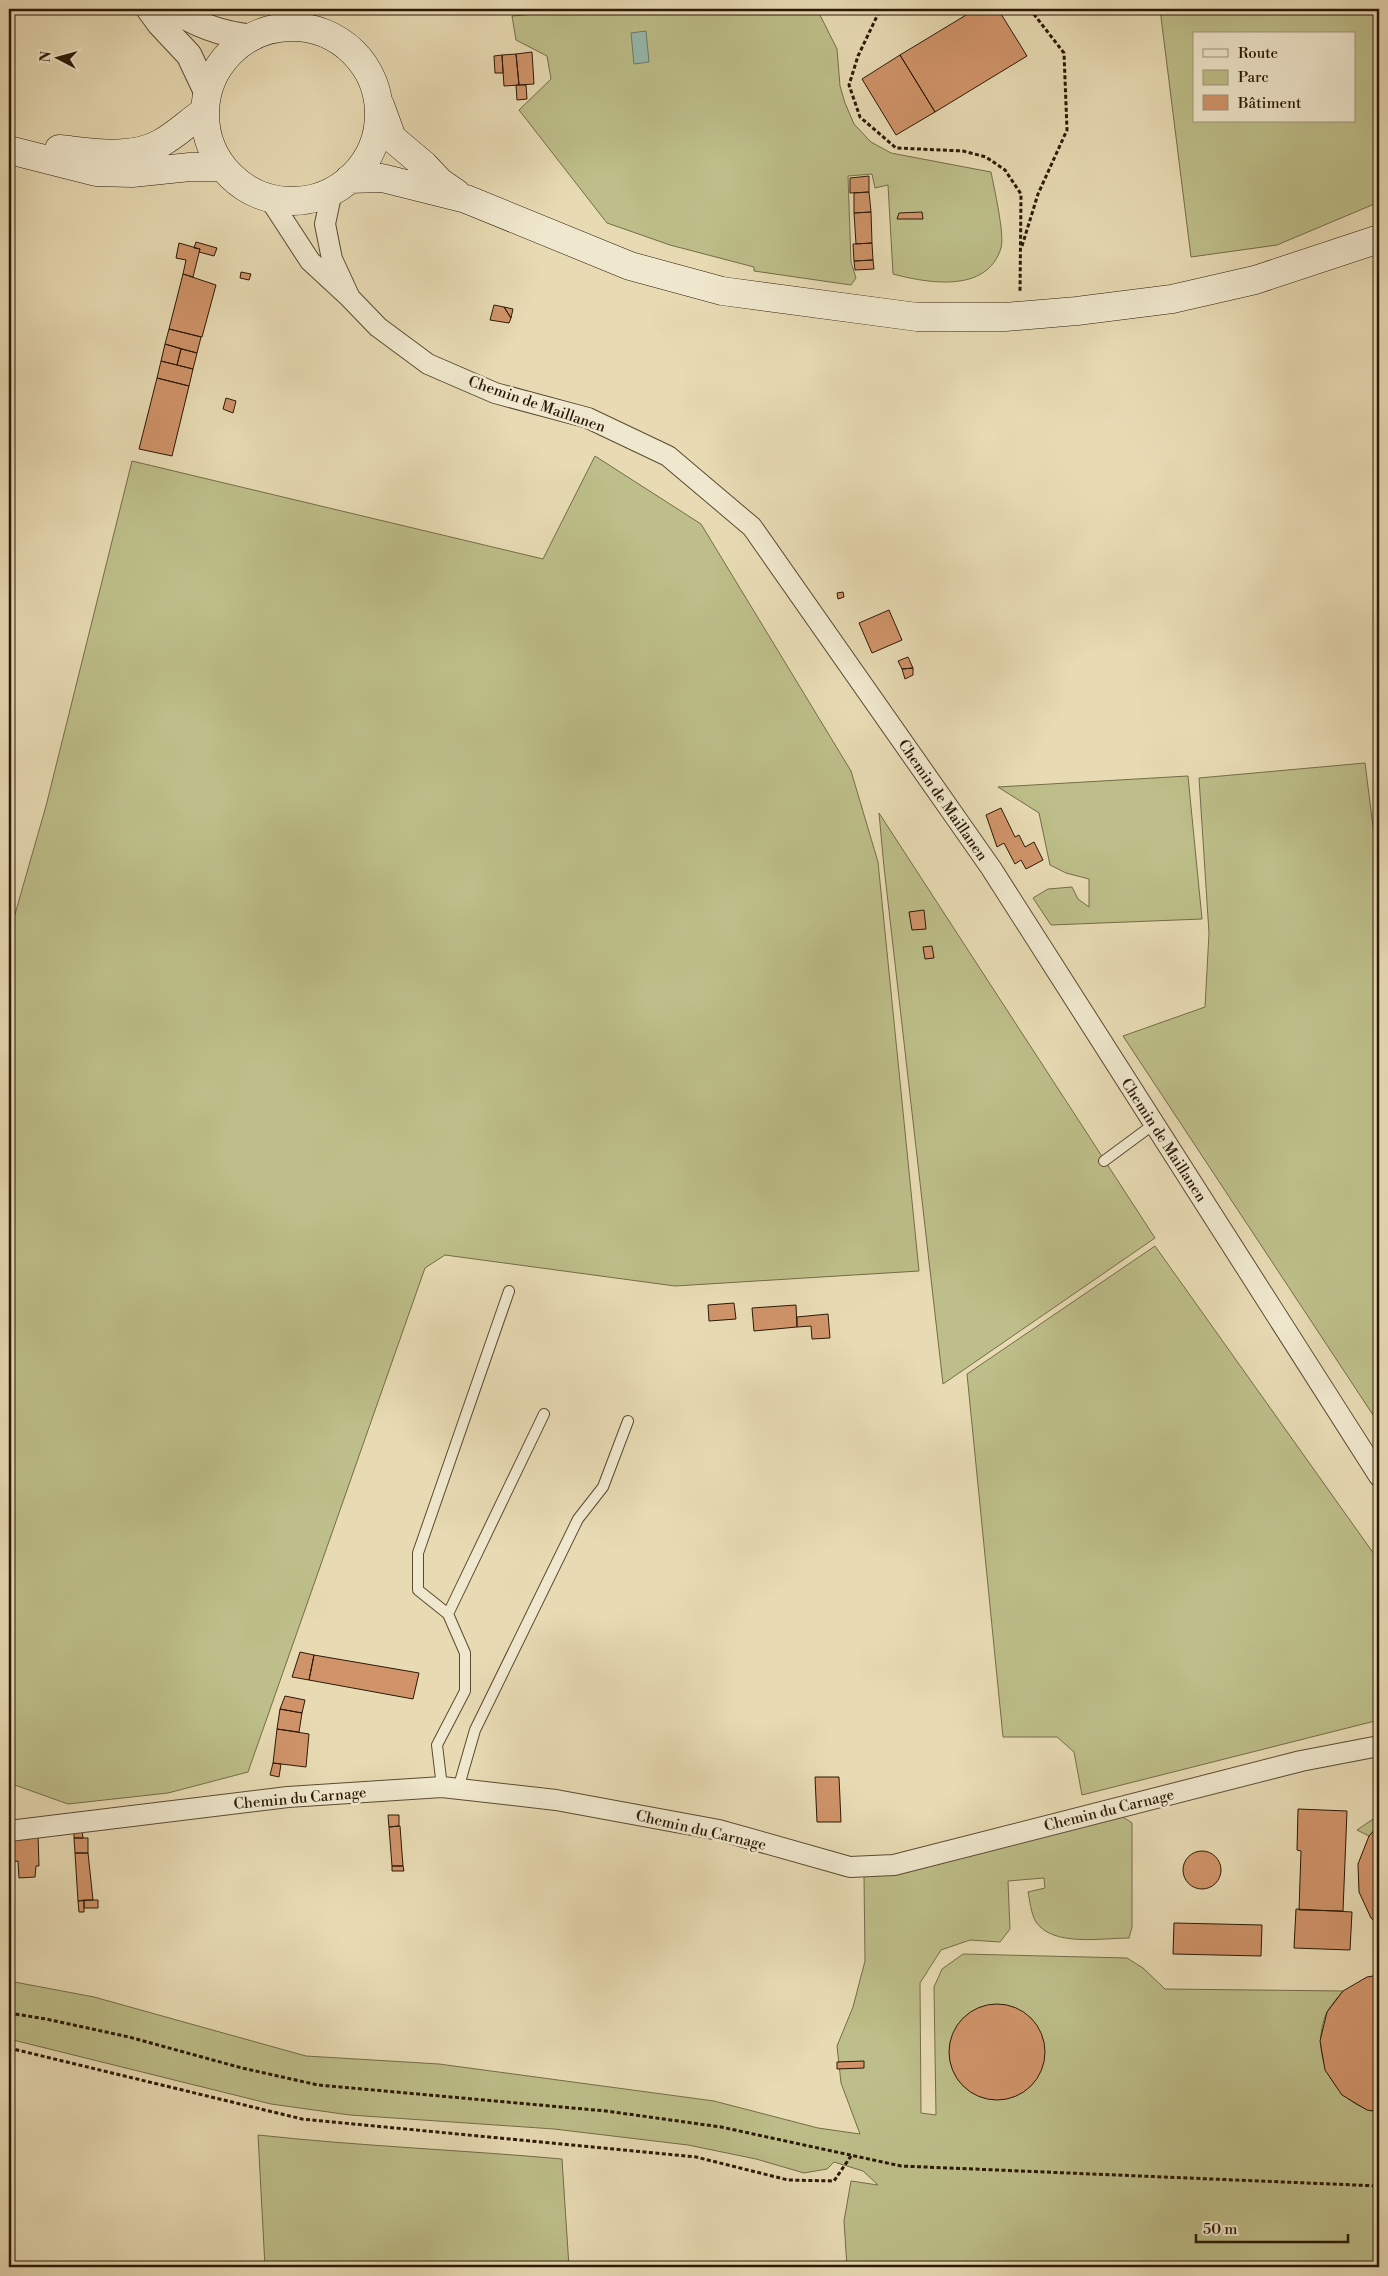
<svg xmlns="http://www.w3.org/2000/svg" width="1388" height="2276" font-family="'Libre Bodoni',serif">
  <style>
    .green { fill: #bdbe89; stroke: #746c48; fill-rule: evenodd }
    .water { fill: #97bbb0; stroke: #6c7a6c }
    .building { fill: #d1946a; stroke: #2b1907 }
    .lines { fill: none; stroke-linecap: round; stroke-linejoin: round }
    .service-casing { stroke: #5a4a32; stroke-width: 12 }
    .minor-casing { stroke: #5a4a32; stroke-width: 22 }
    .tertiary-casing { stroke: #5a4a32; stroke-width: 27 }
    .secondary-casing { stroke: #2b1907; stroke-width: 29 }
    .path { stroke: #2b1907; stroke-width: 3; stroke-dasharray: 4 2.5; stroke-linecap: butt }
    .service { stroke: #f0e8ce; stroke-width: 10 }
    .minor { stroke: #f0e8ce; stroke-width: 20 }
    .tertiary { stroke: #f0e8ce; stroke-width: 25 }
    .secondary { stroke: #f0e8ce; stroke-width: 28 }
    .labels { text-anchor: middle; stroke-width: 5; stroke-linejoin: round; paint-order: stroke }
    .street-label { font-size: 15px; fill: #2b1907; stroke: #f0e8ce }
  </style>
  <rect width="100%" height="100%" fill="#e8dbb4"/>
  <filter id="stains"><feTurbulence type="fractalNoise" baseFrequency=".004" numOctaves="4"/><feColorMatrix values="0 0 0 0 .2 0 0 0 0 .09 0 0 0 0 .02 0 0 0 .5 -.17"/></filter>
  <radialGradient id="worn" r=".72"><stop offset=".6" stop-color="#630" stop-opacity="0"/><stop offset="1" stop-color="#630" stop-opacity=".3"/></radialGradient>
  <path class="green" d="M594,9h223l20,40 3,37 5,17 9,21 17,18 20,11 100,19c3,16 14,63 10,76 -14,46 -74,35 -108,26l-5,-89 -13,3 -3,-14 -24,2 3,86 5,16 -5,7 -97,-14v-4l-84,-22 -63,-22 -88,-113 32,-31 -4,-23 -31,-16 -4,-24z
    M1160,9h219v193l-102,43 -86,12zM1194,34h160v87h-160z
    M595,456l106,68 150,247 27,91 41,409 -244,15 -230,-31 -20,13 -177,504 -80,21 -100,11 -59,-21v-848l37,-129 86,-345 411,98z
    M1365,763l14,111v550l-256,-388 82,-29 4,-74 -10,-155z
    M1188,776l14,143 -151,6 -18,-27 15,-9 24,-2 6,12 11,8v-28l-23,-6 -16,-8 -11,-52 -41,-26z
    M879,813l276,425 -212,146 -59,-517z
    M1155,1246l224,315v159l-297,75 -8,-43 -17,-15h-54l-36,-363z
    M1379,1815v10l-10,11 -12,-6z
    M1123,1817l9,6v104l-3,11c-27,0 -76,9 -93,-16 -5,-8 -6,-21 -8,-30l17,-4 -1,-10 -36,3 2,48 -10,13 -30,-2 -29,10 -21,33 1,130 15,2 -2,-128 8,-18 21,-15 164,4 16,10 22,21 178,2c-5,6 -12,14 -16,21 -19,41 7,94 52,100v155h-532l-3,-46 7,-40 27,4 -15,-14 -29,-9 -7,7 -23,4 -48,-14 -68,-14 -134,-16 -204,-14 -79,-11 -262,-65v-58l85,16 212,59 133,8 275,37 104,27 42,6 -19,-51 -4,-37 16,-39 12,-46 -1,-84z
    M258,2135c101,11 203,15 304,24l7,108h-304z"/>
  <path class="water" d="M646,31l3,31 -15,2 -3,-31z"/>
  <path class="building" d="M976,9h22l29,47 -92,56 -35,-57z
    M532,52l2,32 -15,1 -3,-31z
    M516,54l3,31 -15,1 -2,-31z
    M502,55l1,18h-8l-1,-17z
    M900,55l35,57 -39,23 -34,-56z
    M516,85h10l1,14 -10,1z
    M869,176v16l-19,1v-15z
    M869,192l2,20 -17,1v-20z
    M871,212l1,31 -16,1 -2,-31z
    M922,212l1,7h-26l2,-6z
    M196,242l21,6 -3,8 -15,-4 1,-3 -6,-1z
    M179,243l21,6 -7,28 -10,-3 3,-14 -10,-2z
    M872,243l1,17 -19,1 -1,-17z
    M873,260l1,9 -19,1 -1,-9z
    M241,272l10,2 -2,6 -9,-2z
    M183,274l33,11 -14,52 -33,-8z
    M494,305l10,2 7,11 -2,5 -19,-3z
    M504,307l9,2 -2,9z
    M169,329l32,8 -4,16 -32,-9z
    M165,344l16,5 -4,16 -16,-4z
    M181,349l16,4 -4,16 -16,-4z
    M161,361l32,8 -4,17 -32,-8z
    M157,378l32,8 -17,70 -33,-7z
    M226,398l10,3 -3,12 -10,-4z
    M843,592l1,5 -6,2 -1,-6z
    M889,610l13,30 -30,13 -13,-30z
    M908,657l5,11 -11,1 -4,-8z
    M913,668v7l-8,4 -3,-10z
    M1001,808l14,29 4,-2 6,12 9,-5 9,18 -17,9 -5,-9 -6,4 -11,-21 -7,4 -11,-32z
    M924,910l2,19 -14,1 -3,-18z
    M932,946l2,12 -9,1 -2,-12z
    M734,1303l2,16 -27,2 -1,-16z
    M796,1305l1,22 -43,4 -2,-23z
    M828,1314l2,24 -18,1 -1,-13 -14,1v-10z
    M300,1652l14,3 -5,25 -17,-3z
    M314,1655l105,18 -6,26 -104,-19z
    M285,1696l20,4 -3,13 -22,-4z
    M280,1709l22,4 -3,19 -22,-3z
    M277,1729l32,5 -3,33 -33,-4z
    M273,1763l8,1 -2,13 -9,-2z
    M815,1777h24l2,45h-24z
    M1298,1809l49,2 -4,100 -44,-1 2,-59 -4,-1z
    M388,1815h11v11l-10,1z
    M1379,1825v101l-8,-8 -12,-26 -1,-28 11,-28z
    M399,1826h1l3,40h-11l-3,-39z
    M74,1831h8l1,7h-9z
    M38,1835l1,31h-3l-1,11 -16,1 -1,-17 -9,1v-23z
    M74,1838h14v15h-13z
    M1183 1870a19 19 0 1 1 38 0a19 19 0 1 1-38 0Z
    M75,1853h13l5,47 -15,1z
    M392,1866h11l1,5h-12z
    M84,1900v12h-5l-1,-11z
    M84,1900h14v8h-14z
    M1296,1909l56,3 -2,38 -56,-2z
    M1174,1923l88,2 -1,31 -88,-2z
    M1379,1975v137l-12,-2 -25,-15 -17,-25 -5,-29 7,-29 16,-21 24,-14z
    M949 2052a48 48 0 1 1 96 0a48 48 0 1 1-96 0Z
    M864,2061v7l-27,1v-7z"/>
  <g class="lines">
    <defs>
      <path id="service" d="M1104,1161l50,-37
        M448,1614l-30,-24v-37l91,-262
        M442,1787l-5,-42 28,-54v-38l-17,-39 96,-200
        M458,1789l17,-59 103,-211 25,-32 25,-66"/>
      <path id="minor" d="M269,198l41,63 40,37 -18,-39 -7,-35 7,-33
        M350,298l28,29 50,37 67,29 93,25 80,38 84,71 239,341 388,608
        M9,1831l279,-34 154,-10 114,13 163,30 131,37 44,-2 407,-104 78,-15"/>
      <path id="tertiary" d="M149,9l11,15 29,31 18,38
        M173,9c23,16 49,25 77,28"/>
      <path id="secondary" d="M205 114a87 87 0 1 1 174 0a87 87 0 1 1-174 0Z
        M380,105l12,33 32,27 16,17 16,11
        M59,149c32,3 72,11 102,-6 16,-9 29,-22 44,-32
        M9,150l87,22 36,1 58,-6h33
        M349,179l33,-1 84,21 164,67 92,25 195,26h88l72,-6 95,-12 83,-19 124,-41"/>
    </defs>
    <use href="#service" class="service-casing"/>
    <use href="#minor" class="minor-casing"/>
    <use href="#tertiary" class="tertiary-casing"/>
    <use href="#secondary" class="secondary-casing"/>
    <path class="path" d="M893,9l-15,5 -20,42 -9,29 11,32 36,31 67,3 23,6 19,13 16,24 -1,99
      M1022,246l16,-52 29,-64 -3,-77 -31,-40 -6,-4
      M9,2013l37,6 83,18 113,31 76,17 288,26 115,16 180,39 478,20
      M9,2048l293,71 394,38 92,23 46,1 17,-25"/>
    <use href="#service" class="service"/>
    <use href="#minor" class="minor"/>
    <use href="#tertiary" class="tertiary"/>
    <use href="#secondary" class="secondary"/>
  </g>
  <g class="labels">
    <g class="street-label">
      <text transform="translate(537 404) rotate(19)" y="5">Chemin de Maillanen</text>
      <text transform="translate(943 800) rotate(55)" y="5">Chemin de Maillanen</text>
      <text transform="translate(1164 1140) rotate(57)" y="5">Chemin de Maillanen</text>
      <text transform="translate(300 1798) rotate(-5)" y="5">Chemin du Carnage</text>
      <text transform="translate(1109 1810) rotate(-14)" y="5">Chemin du Carnage</text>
      <text transform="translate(701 1830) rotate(13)" y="5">Chemin du Carnage</text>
    </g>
  </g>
  <rect width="1388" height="2276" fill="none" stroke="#e8dbb4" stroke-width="30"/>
  <rect x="10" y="10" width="1368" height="2256" fill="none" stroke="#2b1907" stroke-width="2.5"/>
  <rect x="15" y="15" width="1358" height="2246" fill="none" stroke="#2b1907"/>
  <rect x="1193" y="32" width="162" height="90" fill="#f0e8ce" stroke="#a1957e"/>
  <rect x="1203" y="49" width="25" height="8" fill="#f0e8ce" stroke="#a1957e"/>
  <text x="1238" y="58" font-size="15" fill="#2b1907">Route</text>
  <rect x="1203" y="70" width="25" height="15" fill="#bdbe89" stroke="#a1957e"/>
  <text x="1238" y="82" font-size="15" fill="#2b1907">Parc</text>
  <rect x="1203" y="95" width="25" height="15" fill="#d1946a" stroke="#a1957e"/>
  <text x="1238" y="108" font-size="15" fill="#2b1907">Bâtiment</text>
  <g transform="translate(58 58) rotate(276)" stroke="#f0e8ce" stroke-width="4" paint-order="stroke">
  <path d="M0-4L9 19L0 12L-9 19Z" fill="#2b1907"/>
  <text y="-8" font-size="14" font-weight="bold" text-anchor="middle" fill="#2b1907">N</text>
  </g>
  <path d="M1196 2234v8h152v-8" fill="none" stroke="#2b1907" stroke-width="2.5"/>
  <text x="1203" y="2234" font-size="15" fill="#2b1907" stroke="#f0e8ce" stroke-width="4" paint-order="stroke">50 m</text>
  <rect width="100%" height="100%" filter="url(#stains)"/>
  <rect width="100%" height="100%" fill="url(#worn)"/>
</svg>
